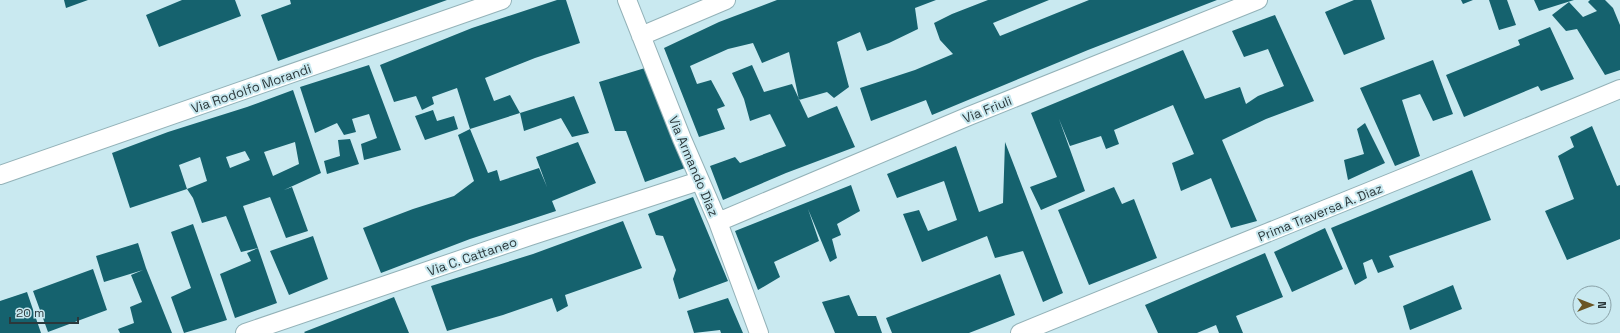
<svg xmlns="http://www.w3.org/2000/svg" width="1620" height="333" font-family="'Space Grotesk',sans-serif">
  <style>
    .building { fill: #15626e; fill-rule: evenodd }
    .lines { fill: none; stroke-linecap: round; stroke-linejoin: round }
    .street-casing { stroke: #93b2b8; stroke-width: 20 }
    .street { stroke: #fff; stroke-width: 18 }
    .labels { text-anchor: middle; stroke-width: 4; stroke-linejoin: round; paint-order: stroke }
    .street-label { font-size: 13px; fill: #2b383b; stroke: #c9e9f0 }
  </style>
  <rect width="100%" height="100%" fill="#c9e9f0"/>
  <path class="building" d="M64,0h24l-22,8z
    M182,0h53l6,16 -82,31 -13,-32z
    M290,0h157l-169,61 -17,-46 30,-11z
    M557,0h9l14,43 -45,15 -50,20 9,23 16,-6 10,18 -50,16 -13,-41 -25,9 2,7 -12,6 -6,-14 -22,6 -14,-37 92,-37z
    M777,0h159l-21,8 3,21 -29,14 -22,8 -7,-19 -23,10 12,45 -15,11 -7,-6 -28,8 -10,-48 -27,11 -9,-20 -25,6 -38,17 7,18 14,-4 14,26 -8,3 8,20 -26,8 -35,-89 55,-26z
    M988,0h61l-56,23 7,13 89,-36h128l-129,50 -156,65 -6,-15 -55,21 -11,-33 55,-18 38,-16 -13,-14 -6,-17 18,-9z
    M1354,0h17l14,39 -41,16 -19,-43z
    M1461,0h12l-10,4z
    M1489,0h18l9,25 -17,5z
    M1534,0h40l-35,11z
    M1590,0h15l8,8 7,17v45l-15,5 -28,-46 -11,2 -14,-16 17,-13 14,15 14,-6 -9,-9z
    M1275,15l39,86 -48,18 -44,21 35,81 -26,7 -20,-50 -30,13 -9,-28 22,-9 -21,-49 -59,25 5,14 -13,5 -5,-13 -31,10 -11,-27 26,72 -44,19 -11,-23 27,-10 -26,-64 152,-63 22,49 35,-12 6,17 12,-8 26,-10 -16,-37 -24,8 -12,-26z
    M1550,27l24,52 -33,12 -3,-5 -74,31 -18,-42 74,-30 -2,-5z
    M1433,60l20,54 -20,7 -13,-27 -18,6 18,56 -25,10 -35,-78z
    M369,65l32,85 -37,10 -3,-16 16,-6 -8,-24 -17,5 4,13 -12,3 -7,-12 -22,10 -15,-46z
    M752,65l12,27 28,-8 16,34 29,-12 18,41 -69,26 -63,27 -13,-34 25,-9 5,6 46,-17 -16,-32 -20,7 -6,-22 -12,-26z
    M645,68l40,100 -40,14 -19,-51h-11l-16,-49z
    M293,90l28,83 -37,17 8,-3 16,44 -22,7 -16,-41 -27,9 15,42 -17,4 -15,-36 -24,7 -9,-25 -6,-9 -57,19 -18,-55 56,-21 79,-25zM295,142l4,22 -26,12 -9,-24zM245,151l5,9 -20,8 -4,-11zM200,157l7,24 -20,8 -8,-24z
    M574,96l15,37 -17,4 -11,-19 -37,13 -4,-18z
    M433,110l4,11 17,-5 4,13 -33,11 -10,-24z
    M1365,123l20,40 -37,17 -4,-20 20,-6 -7,-25z
    M1592,126l25,60 3,-1v54l-53,21 -22,-49 29,-12 -16,-43 16,-9 -4,-10z
    M470,129l18,44 9,-3 3,11 39,-13 8,19 -11,-30 42,-15 18,41 -44,18 4,10 -86,28 -89,34 -18,-45 50,-19 41,-13 20,-15 -16,-46z
    M350,139l9,25 -32,10 -3,-13 16,-5 -2,-16z
    M1005,142l58,151 -20,9 -20,-51 -28,7 -8,-22 -65,26 -19,-48 16,-4 9,21 29,-11 -13,-39 -47,17 -10,-24 69,-28 23,66 24,-9z
    M1472,170l19,50 -102,36 5,11 -16,6 -6,-14 -9,4 4,15 -12,7 -24,-57z
    M851,185l9,26 -23,13 4,11 -9,4 5,19 -7,4 -22,-53 11,32 -45,21 6,15 -22,13 -23,-59z
    M1114,187l8,17 12,-5 23,59 -68,27 -31,-75z
    M693,197l35,84 -49,18 -6,-20 3,-9 -13,-34 -7,-1 -8,-21z
    M623,221l19,47 -77,27 3,11 -11,6 -5,-14 -49,17 -56,16 -16,-45 102,-32z
    M193,224l34,96 -43,13 -13,-36 20,-9 -20,-56z
    M1325,228l18,41 -51,23 -18,-40z
    M313,236l15,43 -39,16 -19,-44z
    M138,243l8,25 26,65h-52l-2,-4 16,-6 -4,-16 12,-5 -11,-27 12,-5 -39,12 -8,-26z
    M258,248l19,55 -42,15 -15,-44 31,-13 -4,-8z
    M1265,253l18,44 -47,19 7,17h-24l-3,-8 -19,8h-39l-13,-28z
    M93,269l14,41 -59,22 -15,-41z
    M1000,274l15,41 -46,18h-77l-6,-15z
    M1453,285l9,24 -52,21 -7,-24z
    M27,292l14,41h-41v-32z
    M849,295l9,21h18l6,17h-47l-13,-31z
    M394,297l15,36h-104l-1,-1z
    M728,298l15,35h-22l-1,-3 -26,3 -7,-22z"/>
  <g class="lines">
    <defs>
      <path id="street" d="M627,0l55,139 36,83 41,111
        M641,36l85,-36
        M0,175l502,-175
        M718,222l251,-106 289,-116
        M245,333l285,-97 169,-55
        M1020,333c200,-82 401,-161 600,-244"/>
    </defs>
    <use href="#street" class="street-casing"/>
    <use href="#street" class="street"/>
  </g>
  <g class="labels">
    <g class="street-label">
      <text transform="translate(251 88) rotate(-19)" y="5">Via Rodolfo Morandi</text>
      <text transform="translate(987 109) rotate(-22)" y="5">Via Friuli</text>
      <text transform="translate(694 166) rotate(67)" y="5">Via Armando Diaz</text>
      <text transform="translate(1320 212) rotate(-22)" y="5">Prima Traversa A. Diaz</text>
      <text transform="translate(472 256) rotate(-19)" y="5">Via C. Cattaneo</text>
    </g>
  </g>
  <g transform="translate(1592 305) rotate(90)"><circle r="19" fill="#c9e9f0" stroke="#8aa2a8"/>
  <path d="M0-3L7 15L0 10L-7 15Z" fill="#6b5625"/>
  <text y="-6" font-size="11" font-weight="bold" text-anchor="middle" fill="#2b383b">N</text>
  </g>
  <path d="M10 317v6h68v-6" fill="none" stroke="#2b383b" stroke-width="2"/>
  <text x="16" y="317" font-size="12" fill="#2b383b" stroke="#c9e9f0" stroke-width="3" paint-order="stroke">20 m</text>
</svg>
